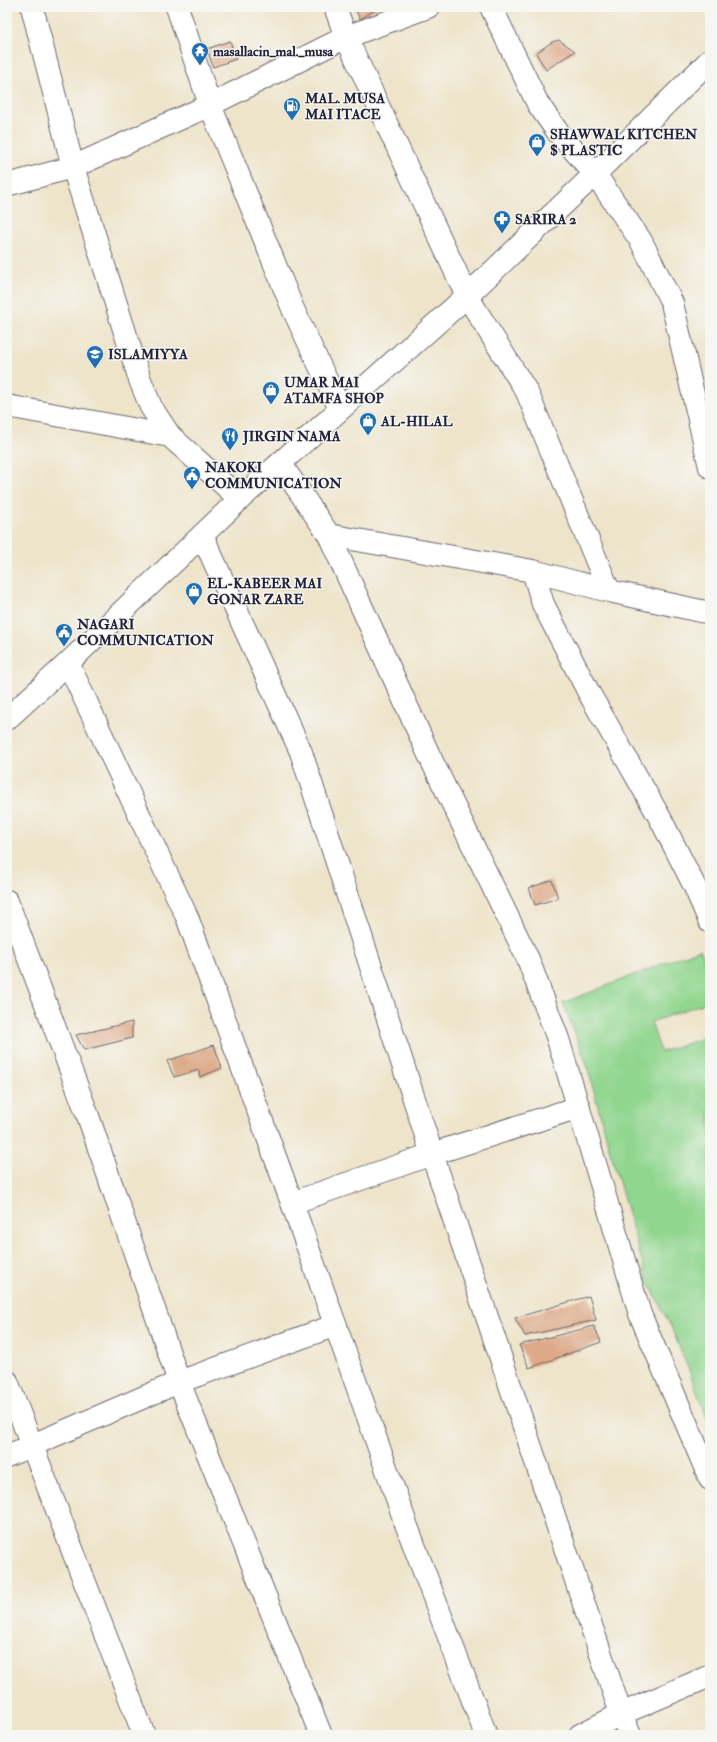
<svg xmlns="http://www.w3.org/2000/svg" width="717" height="1742" font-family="'IM FELL Double Pica',serif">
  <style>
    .green { fill: #91d68f; stroke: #5a7c65 }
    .building { fill: #dda987 }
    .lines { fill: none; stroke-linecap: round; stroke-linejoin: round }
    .minor-casing { stroke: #69666d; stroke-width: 24 }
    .minor { stroke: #fff; stroke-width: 22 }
    .labels { text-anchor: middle; stroke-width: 3; stroke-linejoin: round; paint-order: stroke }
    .poi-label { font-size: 14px; font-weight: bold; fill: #22223b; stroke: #f6f6f2; text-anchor: start }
  </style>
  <rect width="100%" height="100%" fill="#f6f6f2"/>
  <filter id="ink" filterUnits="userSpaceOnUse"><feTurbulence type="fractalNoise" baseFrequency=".025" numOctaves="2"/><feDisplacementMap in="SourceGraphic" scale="8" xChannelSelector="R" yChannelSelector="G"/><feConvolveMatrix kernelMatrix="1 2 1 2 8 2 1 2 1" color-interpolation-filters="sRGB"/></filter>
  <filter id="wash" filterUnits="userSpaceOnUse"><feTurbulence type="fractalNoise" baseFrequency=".012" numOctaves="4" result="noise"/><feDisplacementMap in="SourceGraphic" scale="16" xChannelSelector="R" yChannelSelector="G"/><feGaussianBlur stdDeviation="0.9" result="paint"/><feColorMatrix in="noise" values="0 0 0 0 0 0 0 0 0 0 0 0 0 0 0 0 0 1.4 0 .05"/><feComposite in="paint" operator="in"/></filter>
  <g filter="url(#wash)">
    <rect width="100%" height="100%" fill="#eee4ca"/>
    <path class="green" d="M700,949l10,26v26l-59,21 10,30 49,-16v390l-22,-58 -17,-41 -24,-48 -37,-128 -24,-89 -23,-59z"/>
    <g id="blocks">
      <path class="building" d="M354,7h26l-20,12z
        M559,40l16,11 -29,19 -10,-17 16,-11z
        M230,41l6,18 -23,8 -6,-18z
        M552,880l6,18 -23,7 -6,-17z
        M132,1022v16l-48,12 -8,-15z
        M214,1045l8,23 -22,9 -1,-7 -25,7 -7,-16z
        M589,1296l7,24 -71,16 -10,-18z
        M594,1326l7,16 -72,26 -10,-23z"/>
    </g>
  </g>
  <g filter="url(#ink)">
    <use href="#blocks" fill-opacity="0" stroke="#69666d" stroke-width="1"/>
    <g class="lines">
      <defs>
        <path id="minor" d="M32,7l41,160 67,213 11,27 19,29 70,63
          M177,7l33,98 83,204 47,100
          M335,7l11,30 121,259 60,96 82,199
          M491,7l47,97 19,27 38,43 46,67 31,62 38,164
          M7,185l66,-18 137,-62 136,-68 82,-30
          M7,406l163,30
          M280,463l49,72 100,220 99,204 30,80 82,275 70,165
          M202,535l99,217 131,402 189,560 9,21
          M329,535l204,36 76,20 101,22
          M533,571l10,33 46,89 71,125 34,67 16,37
          M68,663l119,254 105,286 114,321 80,211
          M7,719l61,-56 172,-164 227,-203 128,-122 115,-114
          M7,901l81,215 91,266 142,353
          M292,1203l140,-49 147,-47
          M7,1381l137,354
          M7,1456l172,-74 157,-57
          M580,1735l41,-21 89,-38"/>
      </defs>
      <use href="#minor" class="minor-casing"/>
      <use href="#minor" class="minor"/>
    </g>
  </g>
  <defs>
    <symbol id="temple-pin" viewBox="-11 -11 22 30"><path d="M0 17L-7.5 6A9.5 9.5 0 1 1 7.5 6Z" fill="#1f6fb2" stroke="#f6f6f2"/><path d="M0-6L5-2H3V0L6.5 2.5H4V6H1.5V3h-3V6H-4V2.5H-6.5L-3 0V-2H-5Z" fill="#fff"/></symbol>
    <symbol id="fuel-pin" viewBox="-11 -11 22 30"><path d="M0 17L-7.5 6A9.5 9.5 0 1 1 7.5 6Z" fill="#1f6fb2" stroke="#f6f6f2"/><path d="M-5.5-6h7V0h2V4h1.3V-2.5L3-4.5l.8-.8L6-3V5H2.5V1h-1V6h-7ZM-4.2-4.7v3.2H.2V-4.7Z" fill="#fff"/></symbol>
    <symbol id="shop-pin" viewBox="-11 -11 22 30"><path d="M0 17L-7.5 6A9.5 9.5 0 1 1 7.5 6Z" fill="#1f6fb2" stroke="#f6f6f2"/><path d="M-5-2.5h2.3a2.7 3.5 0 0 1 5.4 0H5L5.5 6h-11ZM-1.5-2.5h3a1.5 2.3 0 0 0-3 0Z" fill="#fff"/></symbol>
    <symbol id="pharmacy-pin" viewBox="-11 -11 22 30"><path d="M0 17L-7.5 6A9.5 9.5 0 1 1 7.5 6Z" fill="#1f6fb2" stroke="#f6f6f2"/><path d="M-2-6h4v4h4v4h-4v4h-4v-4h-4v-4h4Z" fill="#fff"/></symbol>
    <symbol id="school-pin" viewBox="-11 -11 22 30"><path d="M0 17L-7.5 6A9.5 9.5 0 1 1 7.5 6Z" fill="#1f6fb2" stroke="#f6f6f2"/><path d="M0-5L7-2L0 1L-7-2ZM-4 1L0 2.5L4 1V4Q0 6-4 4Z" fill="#fff"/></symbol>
    <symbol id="restaurant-pin" viewBox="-11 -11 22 30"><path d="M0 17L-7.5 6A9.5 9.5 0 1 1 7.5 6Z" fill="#1f6fb2" stroke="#f6f6f2"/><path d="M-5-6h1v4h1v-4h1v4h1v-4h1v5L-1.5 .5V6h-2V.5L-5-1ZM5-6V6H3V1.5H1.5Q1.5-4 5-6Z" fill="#fff"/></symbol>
    <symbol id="civic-pin" viewBox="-11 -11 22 30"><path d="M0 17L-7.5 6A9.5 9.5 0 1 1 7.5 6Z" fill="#1f6fb2" stroke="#f6f6f2"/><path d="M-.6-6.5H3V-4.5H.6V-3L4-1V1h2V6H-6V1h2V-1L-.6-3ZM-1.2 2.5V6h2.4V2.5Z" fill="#fff"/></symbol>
  </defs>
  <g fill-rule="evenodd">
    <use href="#temple-pin" x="190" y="41" width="20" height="27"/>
    <use href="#fuel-pin" x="282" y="96" width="20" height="27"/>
    <use href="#shop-pin" x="527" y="132" width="20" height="27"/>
    <use href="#pharmacy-pin" x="492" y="209" width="20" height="27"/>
    <use href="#school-pin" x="85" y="344" width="20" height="27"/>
    <use href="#shop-pin" x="261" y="380" width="20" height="27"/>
    <use href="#shop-pin" x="358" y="411" width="20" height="27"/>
    <use href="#restaurant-pin" x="220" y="426" width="20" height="27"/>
    <use href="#civic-pin" x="182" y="465" width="20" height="27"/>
    <use href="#shop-pin" x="184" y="581" width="20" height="27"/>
    <use href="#civic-pin" x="54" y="622" width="20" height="27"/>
  </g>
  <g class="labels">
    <g class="poi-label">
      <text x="213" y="56">masallacin_mal._musa</text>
      <text x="305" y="103">MAL. MUSA<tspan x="305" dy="16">MAI ITACE</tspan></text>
      <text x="550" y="139">SHAWWAL KITCHEN<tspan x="550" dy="16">$ PLASTIC</tspan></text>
      <text x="515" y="224">SARIRA 2</text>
      <text x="108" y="359">ISLAMIYYA</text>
      <text x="284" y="387">UMAR MAI<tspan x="284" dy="16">ATAMFA SHOP</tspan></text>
      <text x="381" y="426">AL-HILAL</text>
      <text x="243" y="441">JIRGIN NAMA</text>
      <text x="205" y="472">NAKOKI<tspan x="205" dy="16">COMMUNICATION</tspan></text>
      <text x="207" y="588">EL-KABEER MAI<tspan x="207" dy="16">GONAR ZARE</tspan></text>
      <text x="77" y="629">NAGARI<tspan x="77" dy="16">COMMUNICATION</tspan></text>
    </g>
  </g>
  <rect width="717" height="1742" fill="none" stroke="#f6f6f2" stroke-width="24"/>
</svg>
